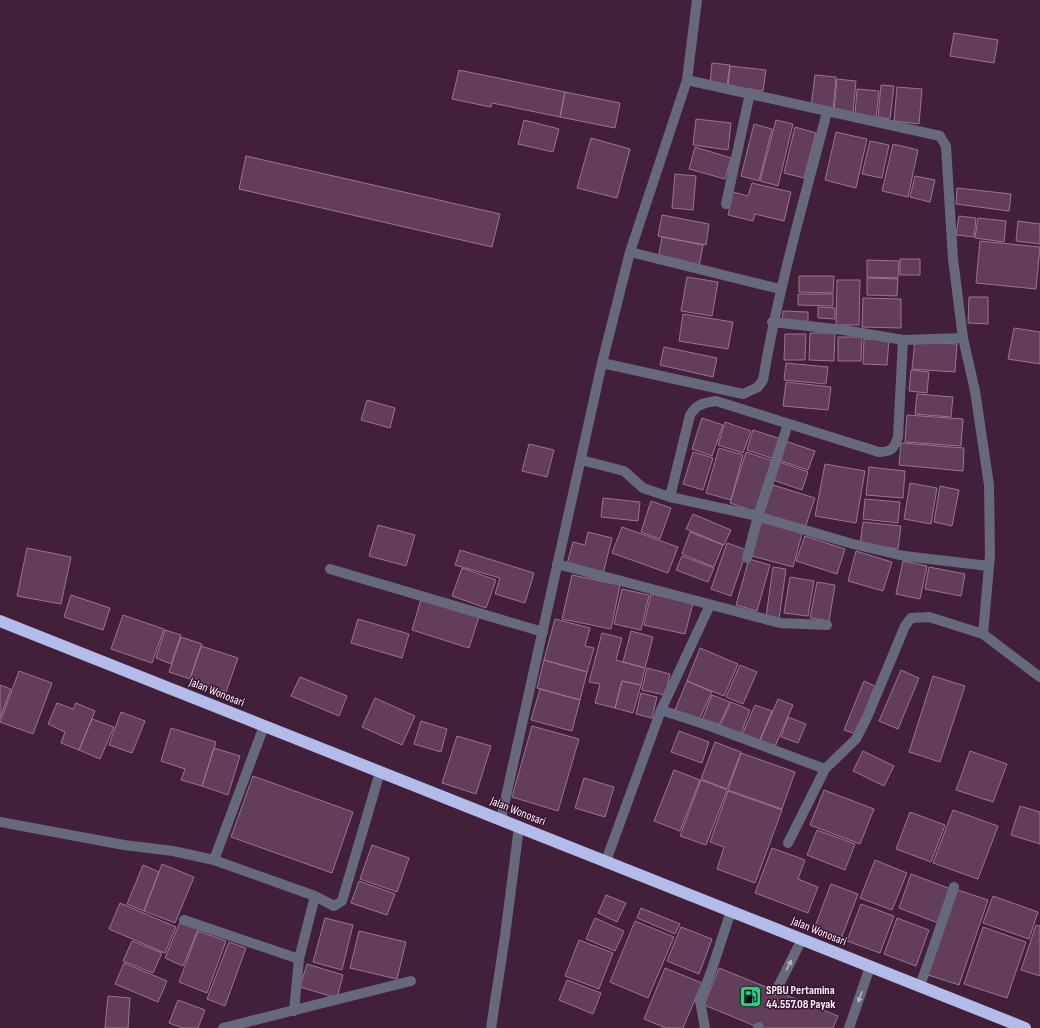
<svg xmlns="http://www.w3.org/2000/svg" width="1040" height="1028" font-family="'Sofia Sans Condensed',sans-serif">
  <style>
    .building { fill: #633e59; stroke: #9c7390 }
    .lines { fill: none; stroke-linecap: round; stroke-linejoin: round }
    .lane { stroke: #66697c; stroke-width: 10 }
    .street { stroke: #66697c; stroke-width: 10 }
    .highway { stroke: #b3bbe9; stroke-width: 12 }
    .oneway { fill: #b9b3c0 }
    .labels { text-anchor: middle; stroke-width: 3; stroke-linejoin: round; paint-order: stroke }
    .street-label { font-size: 12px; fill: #fdeff8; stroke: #37162f }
    .poi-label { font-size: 12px; font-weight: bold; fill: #fdeff8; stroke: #37162f; text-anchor: start }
  </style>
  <rect width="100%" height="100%" fill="#42203a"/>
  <path class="building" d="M954,33l44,7 -4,23 -44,-7z
    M712,63l18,2 -3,20 -17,-2z
    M730,66l36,4 -3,21 -35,-5z
    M459,70l106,22 -5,25 -68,-14 -1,4 -39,-8z
    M815,75l21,2 -3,33 -22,-3z
    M837,79l19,2 -3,32 -19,-1z
    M881,85l13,1 -4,33 -12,-2z
    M897,87l25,2 -3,35 -25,-3z
    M857,89l22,2 -3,26 -21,-2z
    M565,92l55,11 -5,25 -55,-11z
    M696,119l35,4 -3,27 -35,-5z
    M524,120l35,9 -6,23 -35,-8z
    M776,120l17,4 -15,62 -18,-5z
    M754,124l18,5 -13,52 -18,-5z
    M795,127l21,6 -12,45 -20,-5z
    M836,132l31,7 -11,49 -31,-8z
    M591,138l39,11 -13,49 -40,-10z
    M870,141l19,4 -7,33 -20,-4z
    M893,144l25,6 -10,47 -26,-6z
    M695,147l36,11 -6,21 -36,-10z
    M246,156l254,58 -8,33 -253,-58z
    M675,174l21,2 -3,34 -21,-2z
    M915,176l20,4 -5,22 -20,-5z
    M752,183l39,9 -7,29 -29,-7 -2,7 -25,-6 5,-23 15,4z
    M957,188l54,6 -2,17 -53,-7z
    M662,215l47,9 -3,21 -48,-9z
    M959,216l17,2 -2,19 -18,-2z
    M978,218l28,3 -2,21 -29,-4z
    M1018,221l22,3v20l-24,-3z
    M662,237l41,8 -4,22 -41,-8z
    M980,241l60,6 -4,42 -60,-6z
    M900,259h20v16h-20z
    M867,260l32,1 -1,17 -31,-1z
    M799,276h35l-1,17 -34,-1z
    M687,277l31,5 -6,34 -31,-5z
    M867,278l31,1 -1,17 -30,-1z
    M837,280h23l-1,45h-23z
    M798,294h35v12l-35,-1z
    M969,297h19v27l-20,-1z
    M863,298l38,1v29l-39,-1z
    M818,307l17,1v11l-17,-1z
    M783,311l25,1v10h-26z
    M683,314l50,8 -5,27 -49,-8z
    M1014,328l26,4v32l-32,-5z
    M810,333h25l-1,28 -25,-1z
    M785,334h21l-1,26h-21z
    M838,337h24l-1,24h-23z
    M864,339h25l-2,26 -24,-1z
    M915,341l42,3 -2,28 -43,-3z
    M664,347l53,11 -4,19 -53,-12z
    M786,363l42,4 -2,17 -42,-4z
    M911,370l18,2 -2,21 -18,-2z
    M786,382l45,5 -3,23 -45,-4z
    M917,394l36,3 -2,20 -36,-3z
    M367,400l28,8 -5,20 -29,-8z
    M907,415l56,4 -2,27 -56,-4z
    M702,418l21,7 -11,31 -20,-7z
    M725,422l26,9 -8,22 -25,-8z
    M753,430l28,9 -7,20 -27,-9z
    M785,441l30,10 -7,19 -30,-10z
    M901,443l63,5 -1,23 -64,-6z
    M529,444l25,6 -7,27 -25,-6z
    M719,448l24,7 -12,45 -25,-7z
    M693,452l20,6 -10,32 -20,-6z
    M746,452l27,9 -17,51 -26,-9z
    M779,462l29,10 -6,18 -29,-10z
    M825,464l40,7 -9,52 -41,-7z
    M869,467l36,4 -2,27 -37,-3z
    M910,483l27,5 -6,36 -27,-5z
    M773,485l42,13 -10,30 -42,-14z
    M940,486l19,4 -7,36 -18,-4z
    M603,498l37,4 -2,19 -37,-4z
    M865,499l35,3 -2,21 -35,-4z
    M651,501l20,7 -11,31 -19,-7z
    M693,514l38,16 -7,15 -38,-16z
    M762,519l41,11 -10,37 -41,-11z
    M863,522l38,4 -3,23 -38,-5z
    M378,525l37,10 -9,31 -37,-10z
    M622,527l56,20 -10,26 -56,-20z
    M588,532l24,6 -9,36 -36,-10 6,-22 12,3z
    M690,532l33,13 -9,22 -32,-13z
    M805,536l40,13 -8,25 -41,-13z
    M727,543l20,7 -16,46 -20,-7z
    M27,548l44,9 -10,47 -44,-8z
    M460,550l74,23 -9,30 -30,-9 5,-16 -45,-13z
    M856,551l36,11 -9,29 -35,-10z
    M682,556l32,12 -6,14 -32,-12z
    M749,559l21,6 -13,46 -21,-6z
    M903,561l24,5 -7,33 -24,-5z
    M773,567l13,2 -7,50 -13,-2z
    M929,567l36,7 -4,22 -36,-7z
    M462,568l34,12 -10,28 -34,-12z
    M572,575l48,10 -9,44 -49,-10z
    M790,577l24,4 -6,35 -24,-3z
    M817,582l18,3 -6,36 -19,-3z
    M622,589l27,6 -8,35 -27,-6z
    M651,594l42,9 -8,31 -41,-9z
    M71,595l39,13 -7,22 -39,-13z
    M421,599l58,18 -10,31 -57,-18z
    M123,615l41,14 -12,34 -41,-14z
    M358,619l51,15 -7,24 -51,-15z
    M555,619l35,9 -5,18 9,2 -7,24 -43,-12z
    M165,630l16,5 -10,29 -15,-6z
    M631,631l22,6 -8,31 -22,-6z
    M602,633l20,5 -6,22 29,8 -4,17 -19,-4 -7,27 -20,-5 5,-19 -11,-2z
    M181,637l21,7 -12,35 -21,-7z
    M201,646l37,12 -12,34 -36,-13z
    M700,648l38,16 -14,32 -37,-15z
    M544,660l43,12 -7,28 -43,-12z
    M740,665l17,7 -14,32 -17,-7z
    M647,668l23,6 -5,21 -23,-5z
    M901,670l18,8 -21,51 -19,-8z
    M19,671l33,12 -19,51 -33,-12z
    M933,676l32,10 -25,76 -31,-10z
    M300,677l47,19 -8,20 -48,-20z
    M622,681l19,4 -8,28 -18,-5z
    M687,681l25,11 -13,28 -24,-10z
    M864,681l11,5 -19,48 -12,-4z
    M0,685l11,4 -11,29z
    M540,689l40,11 -8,31 -41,-11z
    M641,693l16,4 -5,21 -16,-4z
    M712,695l18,7 -12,25 -16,-7z
    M375,698l40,18 -13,29 -40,-18z
    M778,699l15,6 -19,44 -15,-6z
    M731,702l19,8 -10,26 -21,-8z
    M57,703l16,6 3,-6 19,8 -16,39 -18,-7 4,-11 -17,-8z
    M755,705l17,6 -13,31 -17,-7z
    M121,712l24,9 -13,32 -23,-8z
    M788,717l18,7 -8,19 -17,-6z
    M92,719l22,8 -14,32 -21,-9z
    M421,721l26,8 -6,23 -27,-8z
    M532,726l47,13 -21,72 -46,-14z
    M171,728l45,14 -14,44 -21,-6 4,-11 -24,-8z
    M679,731l30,11 -7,21 -31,-11z
    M457,736l34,10 -15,48 -34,-11z
    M715,742l26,10 -14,37 -26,-10z
    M214,748l26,8 -12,39 -26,-9z
    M863,751l31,15 -10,20 -31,-15z
    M970,751l37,13 -14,38 -37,-12z
    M741,753l54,19 -13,37 -54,-19z
    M674,770l26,10 -20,51 -26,-10z
    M253,776l100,36 -21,61 -101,-36z
    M584,778l30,9 -9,30 -30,-9z
    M701,780l26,10 -21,55 -26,-9z
    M824,790l50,19 -14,35 -50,-19z
    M728,791l54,19 -27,73 -38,-14 7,-22 -14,-5z
    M1020,806l20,6v32l-29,-9z
    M953,810l45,16 -20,53 -45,-16z
    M910,812l35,13 -14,37 -35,-13z
    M817,830l38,14 -10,26 -38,-15z
    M372,845l37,13 -12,34 -37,-13z
    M772,848l33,12 -7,19 20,8 -10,26 -53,-20z
    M875,860l32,13 -15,37 -32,-12z
    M162,864l32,13 -19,46 -31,-12z
    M143,865l16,7 -15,39 -17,-7z
    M911,874l40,15 -13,34 -39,-15z
    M359,881l36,13 -8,21 -36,-12z
    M831,884l27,10 -17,45 -27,-10z
    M955,889l33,11 -29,85 -34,-11z
    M606,895l20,8 -9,19 -19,-9z
    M993,896l45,16 -9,27 -46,-16z
    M120,903l56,24 -11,26 -56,-24z
    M861,904l33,12 -14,37 -33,-12z
    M641,908l39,16 -5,10 -38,-16z
    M325,918l28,7 -11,45 -29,-8z
    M595,918l29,13 -9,20 -29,-12z
    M897,918l32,12 -13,36 -32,-12z
    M181,920l18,7 -16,39 -18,-8z
    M635,921l39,16 -26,61 -38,-16z
    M1036,925l4,1v50l-19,-6z
    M681,927l31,12 -13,35 -32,-13z
    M983,927l43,15 -19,56 -43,-14z
    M198,931l28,10 -19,52 -28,-11z
    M359,931l47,11 -9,37 -47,-11z
    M579,940l34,13 -14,36 -34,-13z
    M132,941l30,12 -9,20 -30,-12z
    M229,942l17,6 -21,58 -18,-7z
    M124,963l43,18 -9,21 -43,-18z
    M307,964l36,11 -6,23 -37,-11z
    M665,968l37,15 -19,45h-17l-22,-9z
    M719,968l119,48 -5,12h-73l-56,-23z
    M567,980l34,13 -8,21 -34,-14z
    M108,996l22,2 -2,30h-23z
    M178,1000l27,10 -7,18h-15l-14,-5z"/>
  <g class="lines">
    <path class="lane" d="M581,460l43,11 19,17 27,9 83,18 100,29 51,12 85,10
      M747,558l11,-42 30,-92
      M776,991l26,-52
      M223,1028l188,-47
      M758,1028l1,-1
      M849,1028l21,-61"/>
    <path class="street" d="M687,80l253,56 6,10 7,113 10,79 12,53 14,94 1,70 -7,79 57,43
      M726,204l24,-111
      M630,252l150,37
      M772,322l72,8 59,10 60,-2
      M602,363l141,31 15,-7 5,-7c15,-91 41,-179 64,-268
      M670,497l20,-82c7,-11 13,-12 26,-14l163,51c12,0 15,-3 19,-15l5,-97
      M557,564l223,59 47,2
      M330,569l213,63
      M661,710l46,15 118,44
      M501,819l101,-456 28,-111 57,-172 10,-80
      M0,822l124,23 49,6 41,9 101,36 19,10 8,-5 38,-129
      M788,843l37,-74 31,-30 12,-24 37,-89 6,-8 18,-1 54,17
      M214,860l50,-134
      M606,861l55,-151 49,-105
      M184,920l115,39
      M920,986l34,-99
      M294,1011l5,-52 16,-63
      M491,1028l14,-92 14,-109
      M705,1028l-5,-27 12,-32 19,-58"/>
    <path class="highway" d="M0,621l1025,407"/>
  </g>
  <defs><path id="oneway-solid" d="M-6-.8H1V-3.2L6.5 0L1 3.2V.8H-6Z"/></defs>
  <g class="oneway">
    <use href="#oneway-solid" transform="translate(789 965) rotate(-63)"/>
    <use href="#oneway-solid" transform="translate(860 997) rotate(109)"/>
  </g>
  <defs>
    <symbol id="fuel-square" viewBox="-11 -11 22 22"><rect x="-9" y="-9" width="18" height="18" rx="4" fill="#1bd988" stroke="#37162f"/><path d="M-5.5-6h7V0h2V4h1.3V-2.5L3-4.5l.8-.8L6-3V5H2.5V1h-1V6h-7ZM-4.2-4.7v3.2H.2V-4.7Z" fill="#111"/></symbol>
  </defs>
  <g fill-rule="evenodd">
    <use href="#fuel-square" x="738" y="984" width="25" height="25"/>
  </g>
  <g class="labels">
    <g class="street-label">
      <text transform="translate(217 692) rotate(22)" y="4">Jalan Wonosari</text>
      <text transform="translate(518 811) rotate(22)" y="4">Jalan Wonosari</text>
      <text transform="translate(819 931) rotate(22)" y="4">Jalan Wonosari</text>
    </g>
    <g class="poi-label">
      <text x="766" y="994">SPBU Pertamina<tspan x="766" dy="14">44.557.08 Payak</tspan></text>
    </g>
  </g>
</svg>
